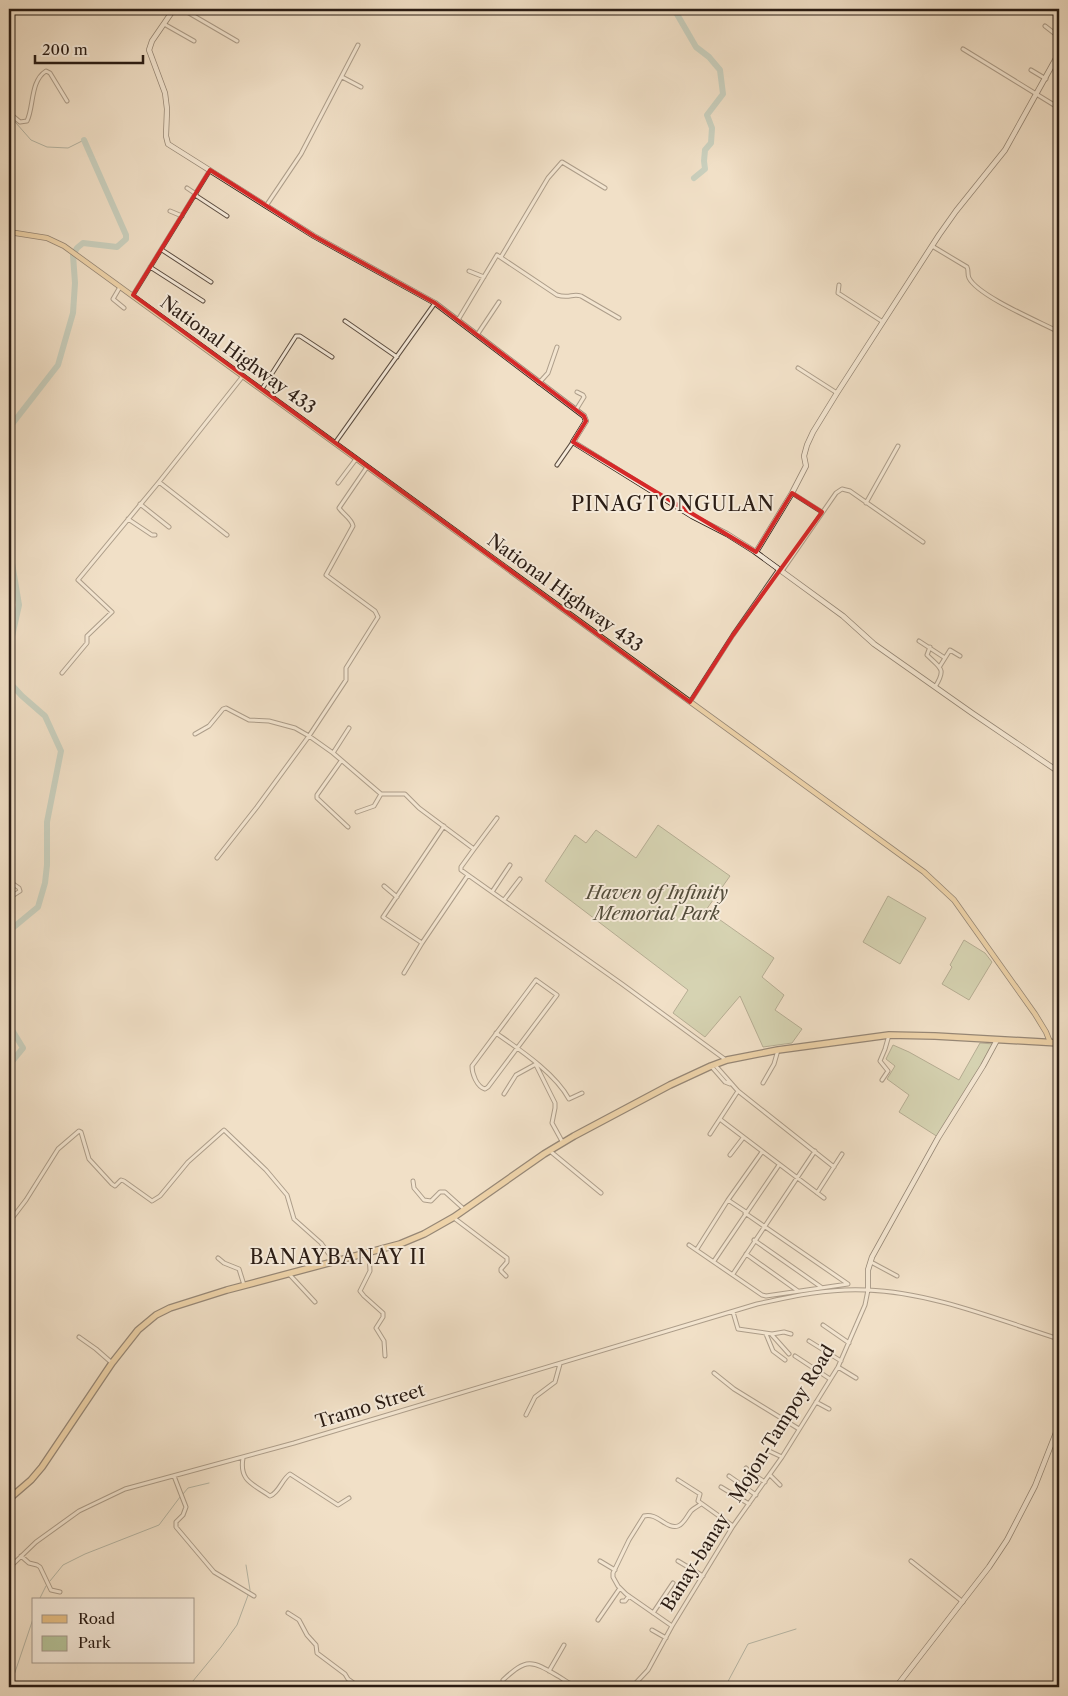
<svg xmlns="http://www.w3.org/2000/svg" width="1068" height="1696" font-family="'Libre Caslon Text',serif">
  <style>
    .green { fill: #b5c399; stroke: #707056 }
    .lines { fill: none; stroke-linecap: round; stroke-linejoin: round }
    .stream { stroke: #6e7d74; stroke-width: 1 }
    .river { stroke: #9bbdb4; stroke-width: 6 }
    .street-casing { stroke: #5c4d41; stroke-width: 5 }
    .secondary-casing { stroke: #2a1c14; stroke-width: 6 }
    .primary-casing { stroke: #2a1c14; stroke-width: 6 }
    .highway-casing { stroke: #2a1c14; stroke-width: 8 }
    .street { stroke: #f6ebdb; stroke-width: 3 }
    .secondary { stroke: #f6ebdb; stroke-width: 4.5 }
    .primary { stroke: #e8c084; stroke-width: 4.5 }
    .highway { stroke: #e8c084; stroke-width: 5.5 }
    .marked { fill: none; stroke: #d62828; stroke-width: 4; stroke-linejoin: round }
    .labels { text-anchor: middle; stroke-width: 4; stroke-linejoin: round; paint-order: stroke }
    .street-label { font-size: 18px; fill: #2a1c14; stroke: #f6ebdb }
    .park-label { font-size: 18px; font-style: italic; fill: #544e3c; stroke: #f6ebdb }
    .quarter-label { font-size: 20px; letter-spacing: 1px; fill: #2a1c14; stroke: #f6ebdb }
  </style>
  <rect width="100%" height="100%" fill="#f1e0c7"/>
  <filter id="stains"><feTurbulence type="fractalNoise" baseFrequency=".004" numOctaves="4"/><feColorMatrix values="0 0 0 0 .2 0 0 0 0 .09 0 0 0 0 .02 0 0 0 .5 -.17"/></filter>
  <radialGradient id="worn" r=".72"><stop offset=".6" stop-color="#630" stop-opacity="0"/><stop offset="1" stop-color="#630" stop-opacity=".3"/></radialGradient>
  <path class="green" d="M658,825l72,51 -24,34 68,48 -12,19 22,18 -9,15 27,19 -10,14 -29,4 -23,-51 -35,41 -32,-24 15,-23 -143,-109 30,-46 11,8 10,-13 40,28z
    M888,896l38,22 -26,46 -37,-22z
    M964,940l21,13 7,9 -23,38 -27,-16 10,-17 -2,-2z
    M980,1043l14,1 -56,93 -39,-25 10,-17 -22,-16 8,-13 -9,-7 7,-14 16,7 50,28z"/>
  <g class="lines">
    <path class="stream" d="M9,115l22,25 16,7 21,1 16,-8
      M183,1494l5,-6 21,-5
      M50,1581l13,-16 22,-11 74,-29 21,-28
      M39,1600l7,-14
      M10,1687l24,-71
      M188,1687l33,-40 16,-22 13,-35 -4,-25
      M725,1687l23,-43 48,-15"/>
    <path class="river" d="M674,9l22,38 13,10 11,13 3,24 -16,21 5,13 -1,15 -6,7 -1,11 1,8 -11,9
      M9,428l49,-63 15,-52 2,-30 -2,-28 4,-7 6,-5 34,4 9,-8v-4l-42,-95
      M9,545l10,60 -9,40 -1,37 13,14 23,20 16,35 -14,71v43l-2,18 -7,24 -29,24
      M9,1025l14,23 -14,17"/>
    <defs>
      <path id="street" d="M182,9l55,32
        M164,24l30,17
        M1045,26l9,7 5,-1
        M963,49l96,59
        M1052,65l7,4
        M1031,70l15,9
        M342,77l19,10
        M9,113l11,9 7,-1c7,-14 3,-40 19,-50l4,2 17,28
        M187,188l9,6
        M195,195l32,21
        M266,206l35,-52 57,-109
        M170,211l12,5
        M932,246l35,21c2,4 0,7 2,11 9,18 71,44 90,54
        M162,250l49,32
        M501,257l47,-79 14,-16 43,26
        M150,267l53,34
        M469,271l15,6
        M839,285l-1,8 45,29
        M120,287l-7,12 11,9
        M133,295l77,-125
        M458,320l39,-65 60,40c13,4 15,-2 24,1l38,22
        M345,321l52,36
        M477,335l22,-33
        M798,368l39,25
        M539,383l9,-10 9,-26
        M262,389l34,-53h4l32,21
        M576,410l8,-13 -1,-2 -6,-3
        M335,443l100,-140
        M557,465l16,-23
        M159,482l68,53
        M338,483l18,-24
        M792,493l30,19
        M866,503l32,-57
        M140,504l29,23
        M128,519l24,16h3
        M782,571l54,-78 6,-4 8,2 73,51
        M919,641l26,17 -5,8
        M930,647l-3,8c13,13 20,13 8,32
        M945,658l5,-8 10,6
        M62,673l25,-30v-7l25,-24 -34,-32 81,-98 84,-106
        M690,702l43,-67 46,-66
        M195,734l14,-8 14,-17 3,-1 23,12 20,1 26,7 14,8 24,17 48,41h24l14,14 55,41 -13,18v3l7,5
        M333,753l16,-25
        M341,761l-24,34v3l31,29
        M357,812l17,-6 7,-12
        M444,826l-61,91 39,26 46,-68 154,109 104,76
        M474,849l23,-31
        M217,858l40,-51 52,-71 37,-56v-12l32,-51 -3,-6 -49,-36 27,-49c-1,-7 -10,-12 -14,-18l28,-41
        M9,881l10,7 1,3 -11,7
        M384,886l13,11
        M492,892l18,-27
        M504,900l16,-21
        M404,973l18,-30
        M536,980l21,15 -69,92 -3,2c-8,-2 -13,-15 -13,-23z
        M496,1033c24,17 59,40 73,66l13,-6
        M536,1065l19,38v5l-3,15 11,20
        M715,1065l23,26 96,76
        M711,1066l14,16 5,2
        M882,1080l6,-9 -8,-10 5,-12 4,-14
        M763,1083l11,-19 4,-14
        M504,1094l12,-19 20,-11
        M721,1120l103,78
        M710,1134l28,-43
        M550,1151l51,42
        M730,1155l13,-17
        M413,1181l1,7 10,12 7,1 9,-9h5l20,18
        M817,1193l25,-39
        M728,1200l18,12
        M454,1218l53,40v4l-6,7v2l5,5
        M10,1221l16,-21 32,-51 21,-18 2,1 8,27 23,25 3,2 6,-6 3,1 28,20 8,-5 28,-34 36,-32 42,40 21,25 7,24 27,24 13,18
        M754,1240l67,47
        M689,1245l73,50 4,1 82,-12 -103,-71
        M697,1249l31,-49 34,-48
        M369,1252l1,19 -10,20 4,5 19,17v4l-7,11 8,13 1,15
        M746,1254l52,37
        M218,1258l6,5 15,6 5,16
        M714,1261l65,-96
        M871,1262l26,14
        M289,1274l26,28
        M733,1274l82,-123
        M733,1312l5,17 34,5 12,-2 7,2
        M823,1325l26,18
        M766,1334l7,17 12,9
        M772,1335l17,19
        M79,1337l17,12 16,14
        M809,1341l32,20
        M795,1356l35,23
        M838,1367l18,11
        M714,1373l20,16 65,40
        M816,1402l13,7
        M526,1415l9,-18 20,-15 5,-18
        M767,1450l15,7
        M243,1458c-4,23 10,26 27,38 9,-3 12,-17 20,-22l48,31 11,-7
        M746,1468l6,6 13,8
        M770,1475l10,10
        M174,1476l12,31 -3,8 -7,7v5l38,45 40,24
        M729,1476l27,19
        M678,1480l22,14 -2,7 35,25
        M721,1487l28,17
        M21,1556l8,7 8,2 3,2 11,23 9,2
        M600,1561l15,9
        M678,1561l25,15
        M911,1561l52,41
        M9,1568l27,-26 43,-31 46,-22 169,-46 463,-139c36,-8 72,-16 110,-14 63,2 132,30 192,49
        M622,1601h3l4,-5
        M288,1613l11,7 8,15 9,10 1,8 28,21 3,5 11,8
        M653,1613l20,-30
        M598,1620l22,-32
        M672,1626l-46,-32 -8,-8 -5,-9v-4l16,-33 15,-24c13,-4 23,14 34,10 6,-2 9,-10 13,-15 3,-3 7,-5 10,-7
        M652,1630l14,8
        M549,1671l15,-26
        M503,1680c24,-22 28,-20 55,-4 4,2 9,7 14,8 8,2 18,1 27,3
        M899,1683l6,4
        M632,1687l16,-17 24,-44 61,-100 49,-69 56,-90 27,-62 3,-15"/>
      <path id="secondary" d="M174,9l-22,32 -3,9 16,43 2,16 -1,27 2,8 146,92 121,67 149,113 2,5 -13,21 119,74 35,18 27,17 89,65 31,28 98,69 87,59
        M756,552l36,-59 14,-27 -2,-10 3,-11 6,-13 24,-39 102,-158 17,-24 49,-61 54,-97
        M868,1290v-20l4,-13 66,-119 45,-72 14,-26
        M896,1687l93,-120 18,-27 28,-54 24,-61"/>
      <path id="primary" d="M9,232l38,6 17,8 860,626 30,28 81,114 11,18 4,10"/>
      <path id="highway" d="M9,1499l22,-19 11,-13 70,-104 26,-33 18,-15 14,-7 57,-18 173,-46 24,-10 30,-17 90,-63 30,-18 96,-51 41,-19 16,-6 51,-10 111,-15 46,1 124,7"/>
    </defs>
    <use href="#street" class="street-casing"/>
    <use href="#secondary" class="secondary-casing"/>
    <use href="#primary" class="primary-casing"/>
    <use href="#highway" class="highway-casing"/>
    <use href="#street" class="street"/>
    <use href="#secondary" class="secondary"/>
    <use href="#primary" class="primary"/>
    <use href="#highway" class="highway"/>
  </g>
  <path d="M0 0H1068V1696H0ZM210,170l104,66 121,67 149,113 2,5 -13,21 183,110 36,-59 30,19 -89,123 -43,67 -557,-407z" fill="#f1e0c7" fill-opacity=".55" fill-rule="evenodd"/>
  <path class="marked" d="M210,170l104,66 121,67 149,113 2,5 -13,21 183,110 36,-59 30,19 -89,123 -43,67 -557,-407z"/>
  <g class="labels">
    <g class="street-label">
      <text transform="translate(238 355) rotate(36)" y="6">National Highway 433</text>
      <text transform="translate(565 593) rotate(36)" y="6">National Highway 433</text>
      <text transform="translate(370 1406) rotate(-17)" y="6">Tramo Street</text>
      <text transform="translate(748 1478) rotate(-58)" y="6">Banay-banay - Mojon-Tampoy Road</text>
    </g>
    <g class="park-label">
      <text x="657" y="899">Haven of Infinity<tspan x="657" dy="21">Memorial Park</tspan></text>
    </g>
    <g class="quarter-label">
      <text x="673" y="511">PINAGTONGULAN</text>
      <text x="338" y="1264">BANAYBANAY II</text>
    </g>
  </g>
  <rect width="1068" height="1696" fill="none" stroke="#f1e0c7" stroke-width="30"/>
  <rect x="10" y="10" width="1048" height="1676" fill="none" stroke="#2a1c14" stroke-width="2.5"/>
  <rect x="15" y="15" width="1038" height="1666" fill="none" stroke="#2a1c14"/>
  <rect x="32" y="1598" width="162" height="65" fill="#f6ebdb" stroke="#a4988b"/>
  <rect x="42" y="1615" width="25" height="8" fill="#e8c084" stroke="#a4988b"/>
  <text x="78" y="1624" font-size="15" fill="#2a1c14">Road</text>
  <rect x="42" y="1636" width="25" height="15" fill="#b5c399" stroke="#a4988b"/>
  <text x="78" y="1648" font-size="15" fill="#2a1c14">Park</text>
  <path d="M35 55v8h108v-8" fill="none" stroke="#2a1c14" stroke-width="2.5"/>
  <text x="42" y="55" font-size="15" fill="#2a1c14" stroke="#f6ebdb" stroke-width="4" paint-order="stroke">200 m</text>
  <rect width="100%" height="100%" filter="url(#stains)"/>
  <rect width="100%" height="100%" fill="url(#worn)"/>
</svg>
